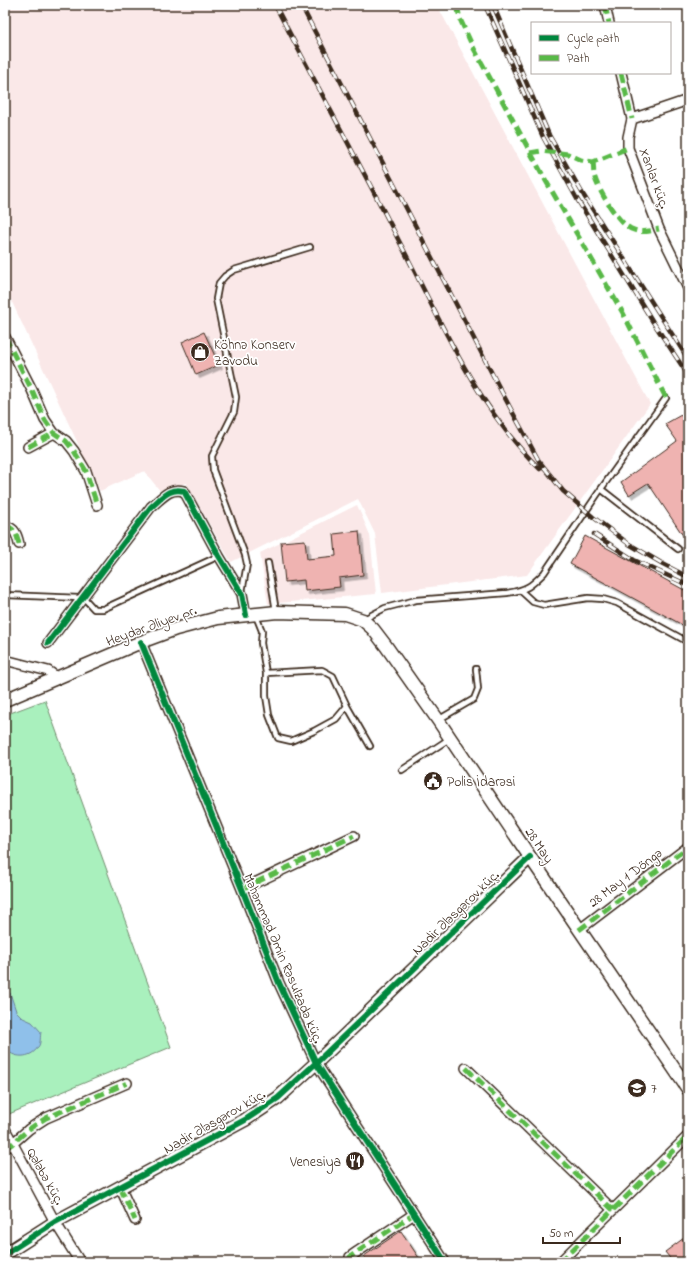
<svg xmlns="http://www.w3.org/2000/svg" width="693" height="1267" font-family="'Indie Flower',sans-serif">
  <style>
    .built { fill: #fae8e8 }
    .green { fill: #a9f0bd; stroke: #728d6e }
    .water { fill: #8fc0ea; stroke: #6d8498 }
    .building { fill: #efb3b1; stroke: #3b2a1e; filter: url(#shadow) }
    .lines { fill: none; stroke-linecap: round; stroke-linejoin: round }
    .lane-casing { stroke: #3b2a1e; stroke-width: 8 }
    .street-casing { stroke: #3b2a1e; stroke-width: 12 }
    .secondary-casing { stroke: #3b2a1e; stroke-width: 15 }
    .lane { stroke: #fff; stroke-width: 4.5 }
    .street { stroke: #fff; stroke-width: 9 }
    .secondary { stroke: #fff; stroke-width: 12 }
    .rail-casing { stroke: #3b2a1e; stroke-width: 4.5 }
    .rail { stroke: #fff; stroke-width: 3; stroke-dasharray: 9; stroke-linecap: butt }
    .quiet { stroke: #58b947; stroke-width: 5; stroke-dasharray: 10 5; stroke-linecap: butt }
    .cycleway-casing { stroke: #fff; stroke-width: 8 }
    .cycleway { stroke: #00873e; stroke-width: 6 }
    .labels { text-anchor: middle; stroke-width: 3.5; stroke-linejoin: round; paint-order: stroke }
    .street-label { font-size: 14px; fill: #3b2a1e; stroke: #fff }
    .poi-label { font-size: 14px; fill: #3b2a1e; stroke: #fff; text-anchor: start }
  </style>
  <defs>
    <filter id="shadow"><feDropShadow dx="3.5" dy="3.5" stdDeviation="0" flood-color="#0004"/></filter>
  </defs>
  <rect width="100%" height="100%" fill="#fff"/>
  <filter id="ink" filterUnits="userSpaceOnUse"><feTurbulence type="fractalNoise" baseFrequency=".025" numOctaves="2"/><feDisplacementMap in="SourceGraphic" scale="8" xChannelSelector="R" yChannelSelector="G"/><feConvolveMatrix kernelMatrix="1 2 1 2 8 2 1 2 1" color-interpolation-filters="sRGB"/></filter>
  <g filter="url(#ink)">
    <path class="built" d="M5,5h432l213,399 -123,171 -145,18 -7,-59 -17,-35 -127,63 -45,-79 -25,9 -17,-21 -44,20 -95,-204z
      M357,505l13,30 6,59 -108,10 -8,-51z"/>
    <path class="green" d="M45,700l126,347 -162,67 -4,-8v-391z"/>
    <path class="water" d="M5,991l5,2 6,18 7,7 9,4 9,10c-1,4 0,12 -3,15 -7,12 -25,12 -33,1z"/>
    <path class="building" d="M204,332l15,33 -23,10 -14,-33z
      M681,415l7,10v118l-40,-60 -19,12 -8,-13 56,-41 -12,-17z
      M359,531l4,44 -24,3 1,9 -35,4 -1,-11 -19,2 -4,-40 24,-2 2,19 29,-3 -2,-22z
      M585,536l103,56v36l-118,-64z
      M401,1231l18,27 -6,4h-45l-4,-6z
      M688,1235v27h-15l-8,-10z"/>
    <g class="lines">
      <defs>
        <path id="lane" d="M601,489l77,60
          M268,563l8,48
          M521,591l12,11 11,3 44,-7 15,1 14,4 71,39
          M242,592l5,-28 -2,-9 -32,-85 -1,-14 22,-44 2,-15 -20,-98 3,-16 6,-7 9,-6 76,-23
          M5,595l75,3 3,-1 11,12h9l116,-53
          M256,616l6,15 -1,12 5,30v23l3,19 9,23 13,3 23,-10 22,-12 11,-13 -14,-30 -11,-6 -56,3
          M364,619l21,-11 31,-8 91,-7c20,-3 24,-7 37,-20l57,-84 65,-91
          M347,706l23,40
          M438,720l36,-21 4,-10 -2,-20
          M402,770l47,-31"/>
        <path id="street" d="M605,5l4,18
          M621,73l11,46 -4,18v11l31,81 29,59
          M632,119l56,-19
          M5,337l27,53 13,30 9,13 12,8 8,10 12,20 11,34
          M28,447l26,-14
          M5,526c10,2 12,9 14,18
          M141,642l101,247 37,94 37,80 129,199
          M48,643l103,-136c11,-9 18,-20 33,-16l35,65 23,38 4,21
          M5,660l43,11 10,7
          M242,889l112,-53
          M579,930l109,-83
          M466,1068l147,142
          M5,1129l50,93 25,40
          M5,1148l7,-4 17,-15 17,-11 81,-35
          M120,1187l15,33
          M351,1262l-1,-5 7,-5 57,-38
          M560,1262l128,-126"/>
        <path id="secondary" d="M5,700l136,-58 35,-13 42,-11 59,-6 68,2 18,6 10,9 13,17 52,74 92,137 158,232
          M5,1254l50,-32 190,-102 33,-22 38,-35 214,-206"/>
      </defs>
      <use href="#lane" class="lane-casing"/>
      <use href="#street" class="street-casing"/>
      <use href="#secondary" class="secondary-casing"/>
      <use href="#lane" class="lane"/>
      <use href="#street" class="street"/>
      <use href="#secondary" class="secondary"/>
      <defs>
        <path id="rail" d="M275,5c41,79 84,157 124,236 40,76 78,168 141,228
          M301,5l198,382 40,74 24,30 30,26 36,27 34,20 25,13
          M485,5l58,132 34,62 76,123 35,53
          M493,5l56,130 35,61 104,163
          M594,534l40,26 54,25"/>
      </defs>
      <use href="#rail" class="rail-casing"/>
      <use href="#rail" class="rail"/>
      <path class="quiet" d="M457,5l3,14 12,26 74,136 77,132 43,85
        M605,5l4,18
        M621,73l11,46
        M530,153l11,-2 27,3 13,6 12,2 35,-14
        M593,162c1,5 0,11 2,16 4,13 25,49 39,52 8,3 16,1 25,-1
        M5,337l27,53 13,30 9,13 12,8 8,10 12,20 11,34
        M28,447l26,-14
        M5,526c10,2 12,9 14,18
        M242,889l112,-53
        M579,930l109,-83
        M466,1068l147,142
        M5,1148l7,-4 17,-15 17,-11 81,-35
        M120,1187l15,33
        M351,1262l-1,-5 7,-5 57,-38
        M560,1262l128,-126"/>
      <defs>
        <path id="cycleway" d="M141,642l101,247 37,94 37,80 129,199
          M48,643l103,-136c11,-9 18,-20 33,-16l35,65 23,38 4,21
          M5,1254l50,-32 190,-102 33,-22 38,-35 214,-206"/>
      </defs>
      <use href="#cycleway" class="cycleway-casing"/>
      <use href="#cycleway" class="cycleway"/>
    </g>
  </g>
  <defs>
    <symbol id="shop-disc" viewBox="-11 -11 22 22"><circle r="9.5" fill="#3b2a1e" stroke="#fff"/><path d="M-5-2.5h2.3a2.7 3.5 0 0 1 5.4 0H5L5.5 6h-11ZM-1.5-2.5h3a1.5 2.3 0 0 0-3 0Z" fill="#fff"/></symbol>
    <symbol id="civic-disc" viewBox="-11 -11 22 22"><circle r="9.5" fill="#3b2a1e" stroke="#fff"/><path d="M-.6-6.5H3V-4.5H.6V-3L4-1V1h2V6H-6V1h2V-1L-.6-3ZM-1.2 2.5V6h2.4V2.5Z" fill="#fff"/></symbol>
    <symbol id="school-disc" viewBox="-11 -11 22 22"><circle r="9.5" fill="#3b2a1e" stroke="#fff"/><path d="M0-5L7-2L0 1L-7-2ZM-4 1L0 2.5L4 1V4Q0 6-4 4Z" fill="#fff"/></symbol>
    <symbol id="restaurant-disc" viewBox="-11 -11 22 22"><circle r="9.5" fill="#3b2a1e" stroke="#fff"/><path d="M-5-6h1v4h1v-4h1v4h1v-4h1v5L-1.5 .5V6h-2V.5L-5-1ZM5-6V6H3V1.5H1.5Q1.5-4 5-6Z" fill="#fff"/></symbol>
  </defs>
  <g fill-rule="evenodd">
    <use href="#shop-disc" x="189" y="341" width="22" height="22"/>
    <use href="#civic-disc" x="422" y="770" width="22" height="22"/>
    <use href="#school-disc" x="626" y="1077" width="22" height="22"/>
    <use href="#restaurant-disc" x="344" y="1150" width="22" height="22"/>
  </g>
  <g class="labels">
    <g class="street-label">
      <text transform="translate(655 178) rotate(70)" y="5">Xanlar küç.</text>
      <text transform="translate(151 625) rotate(-20)" y="5">Heydər Əliyev pr.</text>
      <text transform="translate(540 845) rotate(56)" y="5">28 May</text>
      <text transform="translate(625 877) rotate(-37)" y="5">28 May 1 Döngə</text>
      <text transform="translate(455 912) rotate(-44)" y="5">Nadir Ələsgərov küç.</text>
      <text transform="translate(284 958) rotate(67)" y="5">Məhəmməd Əmin Rəsulzadə küç.</text>
      <text transform="translate(214 1121) rotate(-30)" y="5">Nadir Ələsgərov küç.</text>
      <text transform="translate(46 1176) rotate(61)" y="5">Qələbə küç.</text>
    </g>
    <g class="poi-label">
      <text x="214" y="349">Köhnə Konserv<tspan x="214" dy="16">Zavodu</tspan></text>
      <text x="447" y="786">Polis İdarəsi</text>
      <text x="651" y="1093">7</text>
      <text x="341" y="1166" text-anchor="end">Venesiya</text>
    </g>
  </g>
  <rect width="693" height="1267" fill="none" stroke="#fff" stroke-width="20"/>
  <rect x="10" y="10" width="673" height="1247" fill="none" stroke="#3b2a1e" stroke-width="1.5" filter="url(#ink)"/>
  <rect x="531" y="22" width="140" height="52" fill="#ffffff" stroke="#b1aaa5"/>
  <rect x="539" y="35" width="20" height="6" fill="#00873e" stroke="#b1aaa5"/>
  <text x="567" y="42" font-size="12" fill="#3b2a1e">Cycle path</text>
  <rect x="539" y="55" width="20" height="6" fill="#58b947" stroke="#b1aaa5"/>
  <text x="567" y="62" font-size="12" fill="#3b2a1e">Path</text>
  <path d="M543 1237v6h77v-6" fill="none" stroke="#3b2a1e" stroke-width="2"/>
  <text x="549" y="1237" font-size="12" fill="#3b2a1e" stroke="#ffffff" stroke-width="3" paint-order="stroke">50 m</text>
</svg>
